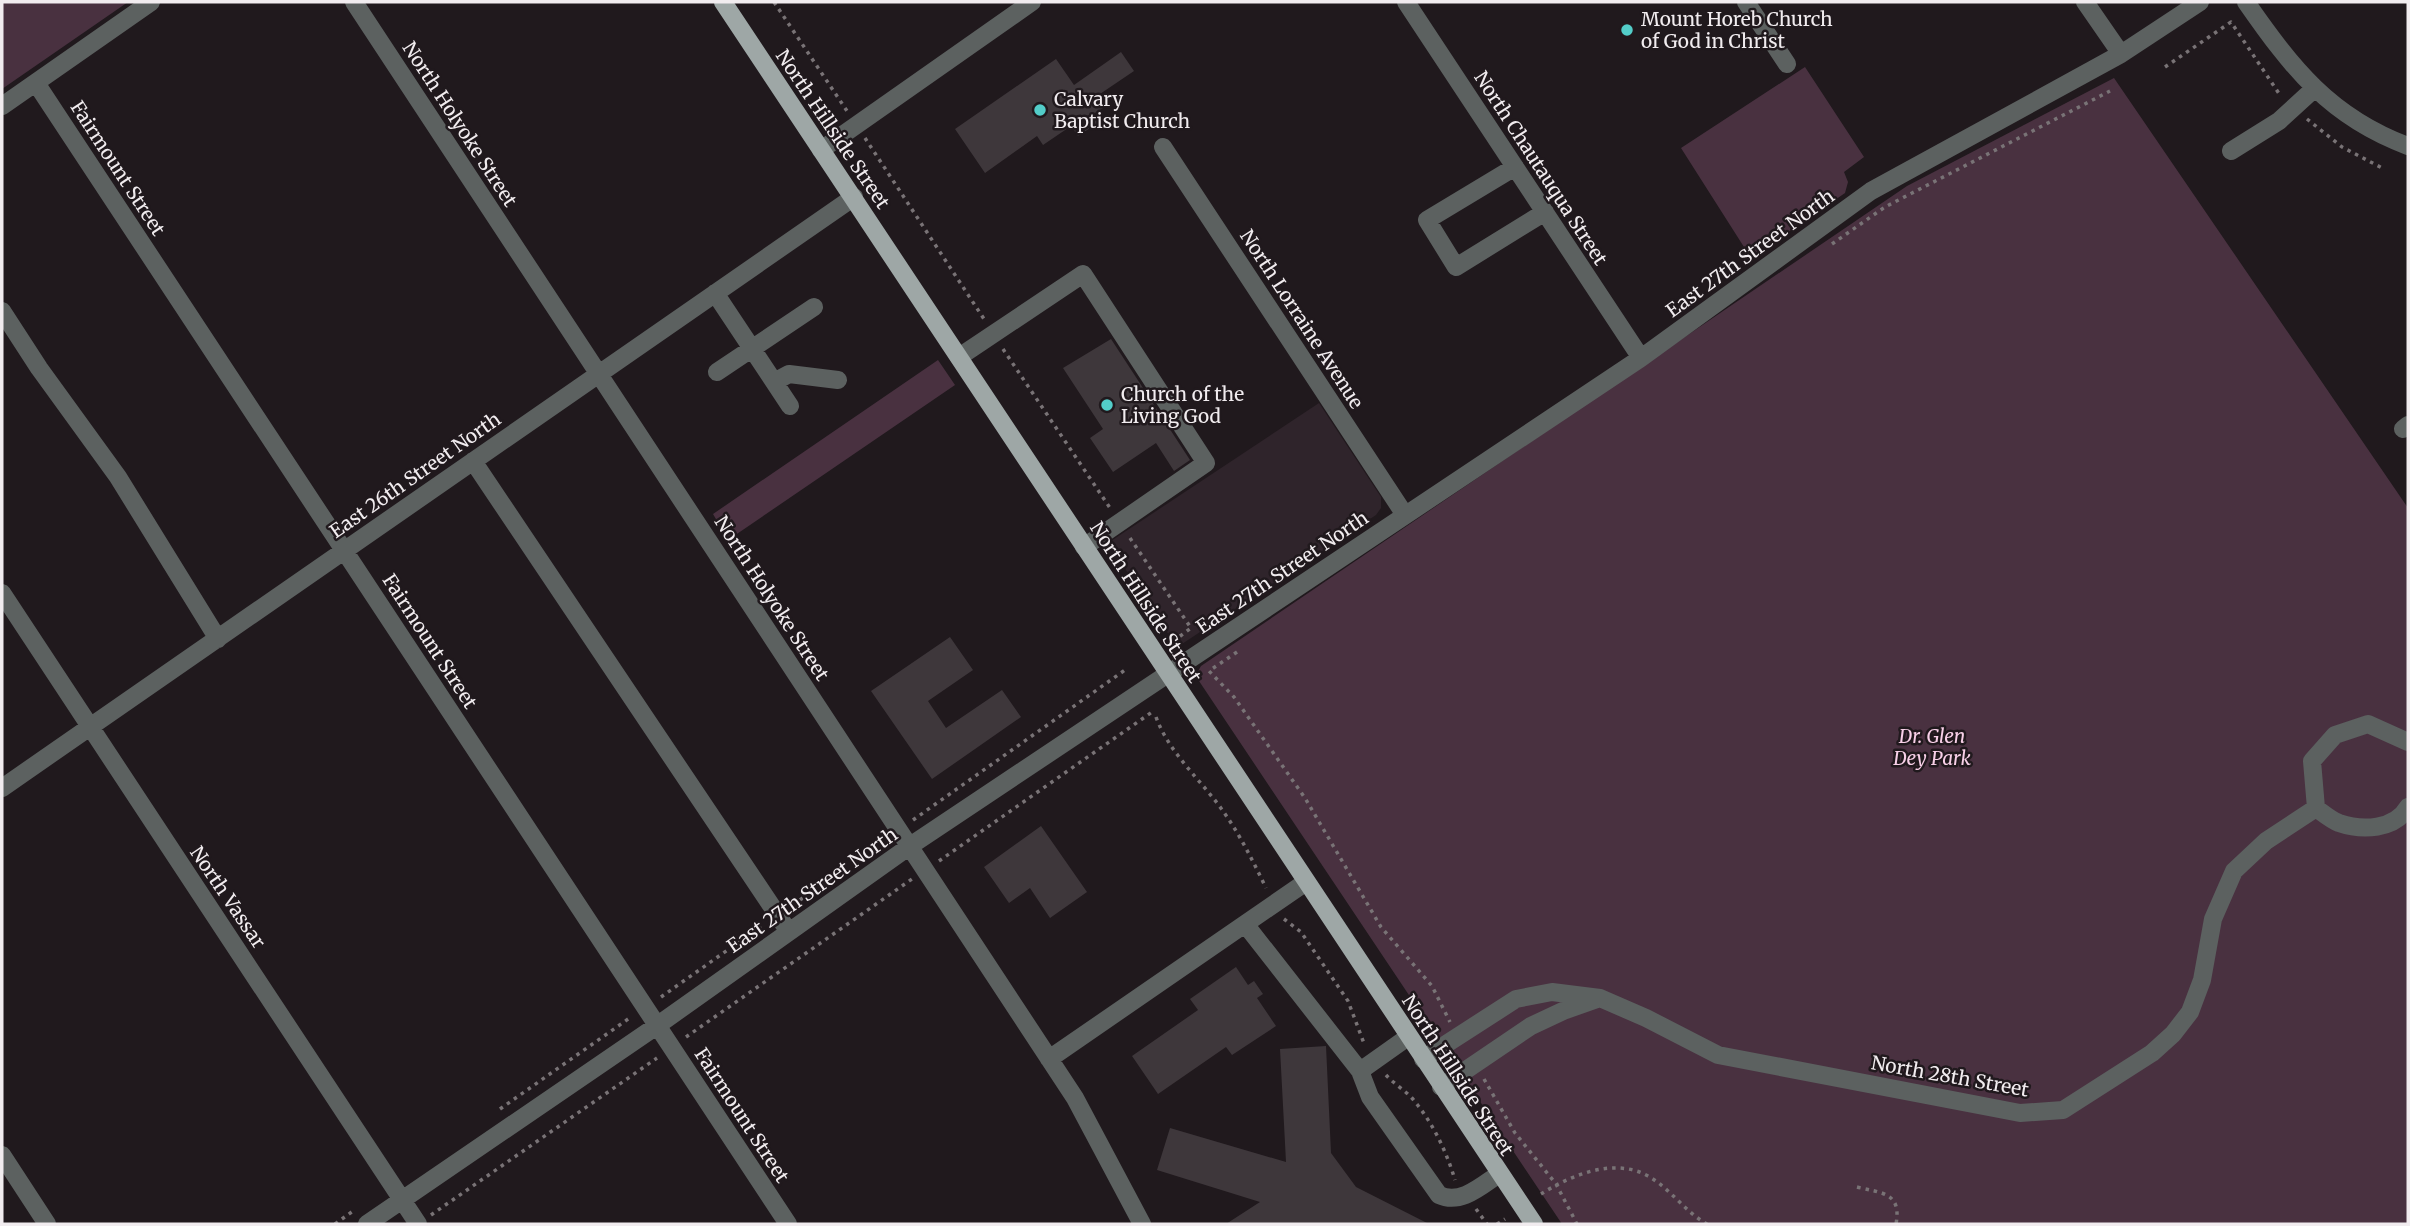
<svg xmlns="http://www.w3.org/2000/svg" width="2410" height="1226" font-family="Merriweather,serif">
  <style>
    .built { fill: #2f242b }
    .green { fill: #493140 }
    .building { fill: #3e373b }
    .lines { fill: none; stroke-linecap: round; stroke-linejoin: round }
    .path { stroke: #797376; stroke-width: 3.5; stroke-dasharray: 3.5 5; stroke-linecap: butt }
    .minor { stroke: #5c6160; stroke-width: 18 }
    .major { stroke: #9ea7a6; stroke-width: 18 }
    .poi-dot { fill: #53cdc9; stroke: #20191d; stroke-width: 2.5 }
    .labels { text-anchor: middle; stroke-width: 5; stroke-linejoin: round; paint-order: stroke }
    .poi-label { font-size: 19px; fill: #f1ecef; stroke: #20191d; text-anchor: start }
    .street-label { font-size: 19px; fill: #f1ecef; stroke: #20191d }
    .park-label { font-size: 19px; font-style: italic; fill: #f8d0e8; stroke: #20191d }
  </style>
  <rect width="100%" height="100%" fill="#20191d"/>
  <path class="built" d="M1319,403l62,94v11l-5,7 -194,129h-7l-67,-101z"/>
  <path class="green" d="M2,2h126l-126,87z
    M1805,67l59,90 -20,15 4,10 -3,11 -94,65 -70,-110z
    M2114,78l294,430v716h-846l-363,-543 -2,-8 4,-7 706,-480z
    M938,360l17,25 -227,155 -15,-26z"/>
  <path class="building" d="M1121,52l13,19 -37,25 8,11 -12,7 6,8 -21,14 -7,-10 -28,19 -6,-9 -52,37 -30,-44 101,-70 18,26z
    M1111,339l79,121 -16,11 -18,-28 -43,29 -23,-34 13,-9 -40,-61z
    M950,637l23,33 -45,31 18,27 56,-38 19,27 -89,62 -61,-88z
    M1041,826l46,66 -37,26 -20,-30 -21,15 -25,-36z
    M1236,967l12,18 6,-4 9,13 -6,4 19,28 -44,29 -6,-8 -68,47 -26,-38 66,-46 -8,-11z
    M1326,1046l5,107 25,34 73,37h-203l34,-22 -103,-32 13,-42 116,34 -6,-113z"/>
  <g class="lines">
    <path class="path" d="M774,2l73,109
      M2165,67l66,-45 49,73
      M2307,119l35,28 42,22
      M865,138l119,181
      M1832,244l53,-37 225,-116
      M1003,349l107,159
      M1130,538l61,90 -12,9
      M1237,652l-28,19 25,26 71,101 76,129 51,59 18,36
      M1156,717c13,36 45,63 67,94 17,24 30,50 43,77
      M913,820l212,-150
      M939,861l213,-149
      M793,905l36,-26
      M1284,919l17,13 47,69 17,45
      M661,997l102,-72
      M686,1037l226,-158
      M1386,1075c7,8 17,14 25,22 21,24 35,53 44,83
      M1484,1079l31,54 41,51 21,40
      M500,1109l131,-92
      M1857,1187c24,6 45,5 39,37
      M1541,1194c30,-19 73,-37 107,-18 23,13 37,36 59,48
      M1476,1209l11,15
      M431,1215l226,-157
      M335,1224l18,-13
      M1497,1224l8,-5"/>
    <path class="minor" d="M354,2l721,1096 67,126
      M1406,2l235,356
      M1746,2l41,62
      M2085,2l36,52
      M2246,2c46,66 84,115 162,144
      M36,83l752,1141
      M2,106l149,-104
      M1163,147l242,368
      M821,150l211,-148
      M2231,151l48,-30 36,-33
      M1515,167l-88,53 29,47 89,-55
      M715,293l75,113
      M2,311l37,57 79,109 100,162
      M959,357l124,-83 123,189 -122,84
      M717,372l97,-65
      M774,382l15,-8 49,6
      M2403,429l5,-4
      M473,461l316,471
      M2,593l416,631
      M2408,742l-40,-18 -33,11 -23,26 4,47c7,5 15,12 23,15 23,8 56,7 69,-16
      M2,788l852,-591
      M1245,924l115,147 10,26 69,98c22,10 42,-9 60,-21
      M1049,1059l257,-177
      M1423,1059l93,-60 36,-7 48,6 46,20 72,37 302,58 43,-3 89,-57 21,-19 17,-22 12,-32 11,-61 21,-48 32,-30 50,-33
      M1360,1071l48,-34
      M1441,1087l90,-61 32,-15 34,-12
      M2,1155l45,69
      M367,1224l291,-199 252,-179 731,-488 230,-167 250,-137 79,-52"/>
    <path class="major" d="M723,2l811,1222"/>
  </g>
  <g class="poi-dot">
    <circle cx="1627" cy="30" r="7"/>
    <circle cx="1040" cy="110" r="7"/>
    <circle cx="1107" cy="405" r="7"/>
  </g>
  <g class="labels">
    <g class="poi-label">
      <text x="1641" y="26">Mount Horeb Church<tspan x="1641" dy="22">of God in Christ</tspan></text>
      <text x="1054" y="106">Calvary<tspan x="1054" dy="22">Baptist Church</tspan></text>
      <text x="1121" y="401">Church of the<tspan x="1121" dy="22">Living God</tspan></text>
    </g>
    <g class="street-label">
      <text transform="translate(460 124) rotate(57)" y="7">North Holyoke Street</text>
      <text transform="translate(833 129) rotate(56)" y="7">North Hillside Street</text>
      <text transform="translate(118 168) rotate(57)" y="7">Fairmount Street</text>
      <text transform="translate(1541 168) rotate(57)" y="7">North Chautauqua Street</text>
      <text transform="translate(1750 253) rotate(-36)" y="7">East 27th Street North</text>
      <text transform="translate(1302 319) rotate(57)" y="7">North Lorraine Avenue</text>
      <text transform="translate(415 475) rotate(-35)" y="7">East 26th Street North</text>
      <text transform="translate(1282 572) rotate(-34)" y="7">East 27th Street North</text>
      <text transform="translate(772 598) rotate(57)" y="7">North Holyoke Street</text>
      <text transform="translate(1146 602) rotate(57)" y="7">North Hillside Street</text>
      <text transform="translate(430 641) rotate(57)" y="7">Fairmount Street</text>
      <text transform="translate(812 890) rotate(-35)" y="7">East 27th Street North</text>
      <text transform="translate(228 897) rotate(56)" y="7">North Vassar</text>
      <text transform="translate(1458 1075) rotate(57)" y="7">North Hillside Street</text>
      <text transform="translate(1950 1076) rotate(10)" y="7">North 28th Street</text>
      <text transform="translate(742 1115) rotate(57)" y="7">Fairmount Street</text>
    </g>
    <g class="park-label">
      <text x="1932" y="743">Dr. Glen<tspan x="1932" dy="22">Dey Park</tspan></text>
    </g>
  </g>
  <rect width="2410" height="1226" fill="none" stroke="#f1ecef" stroke-width="7"/>
</svg>
